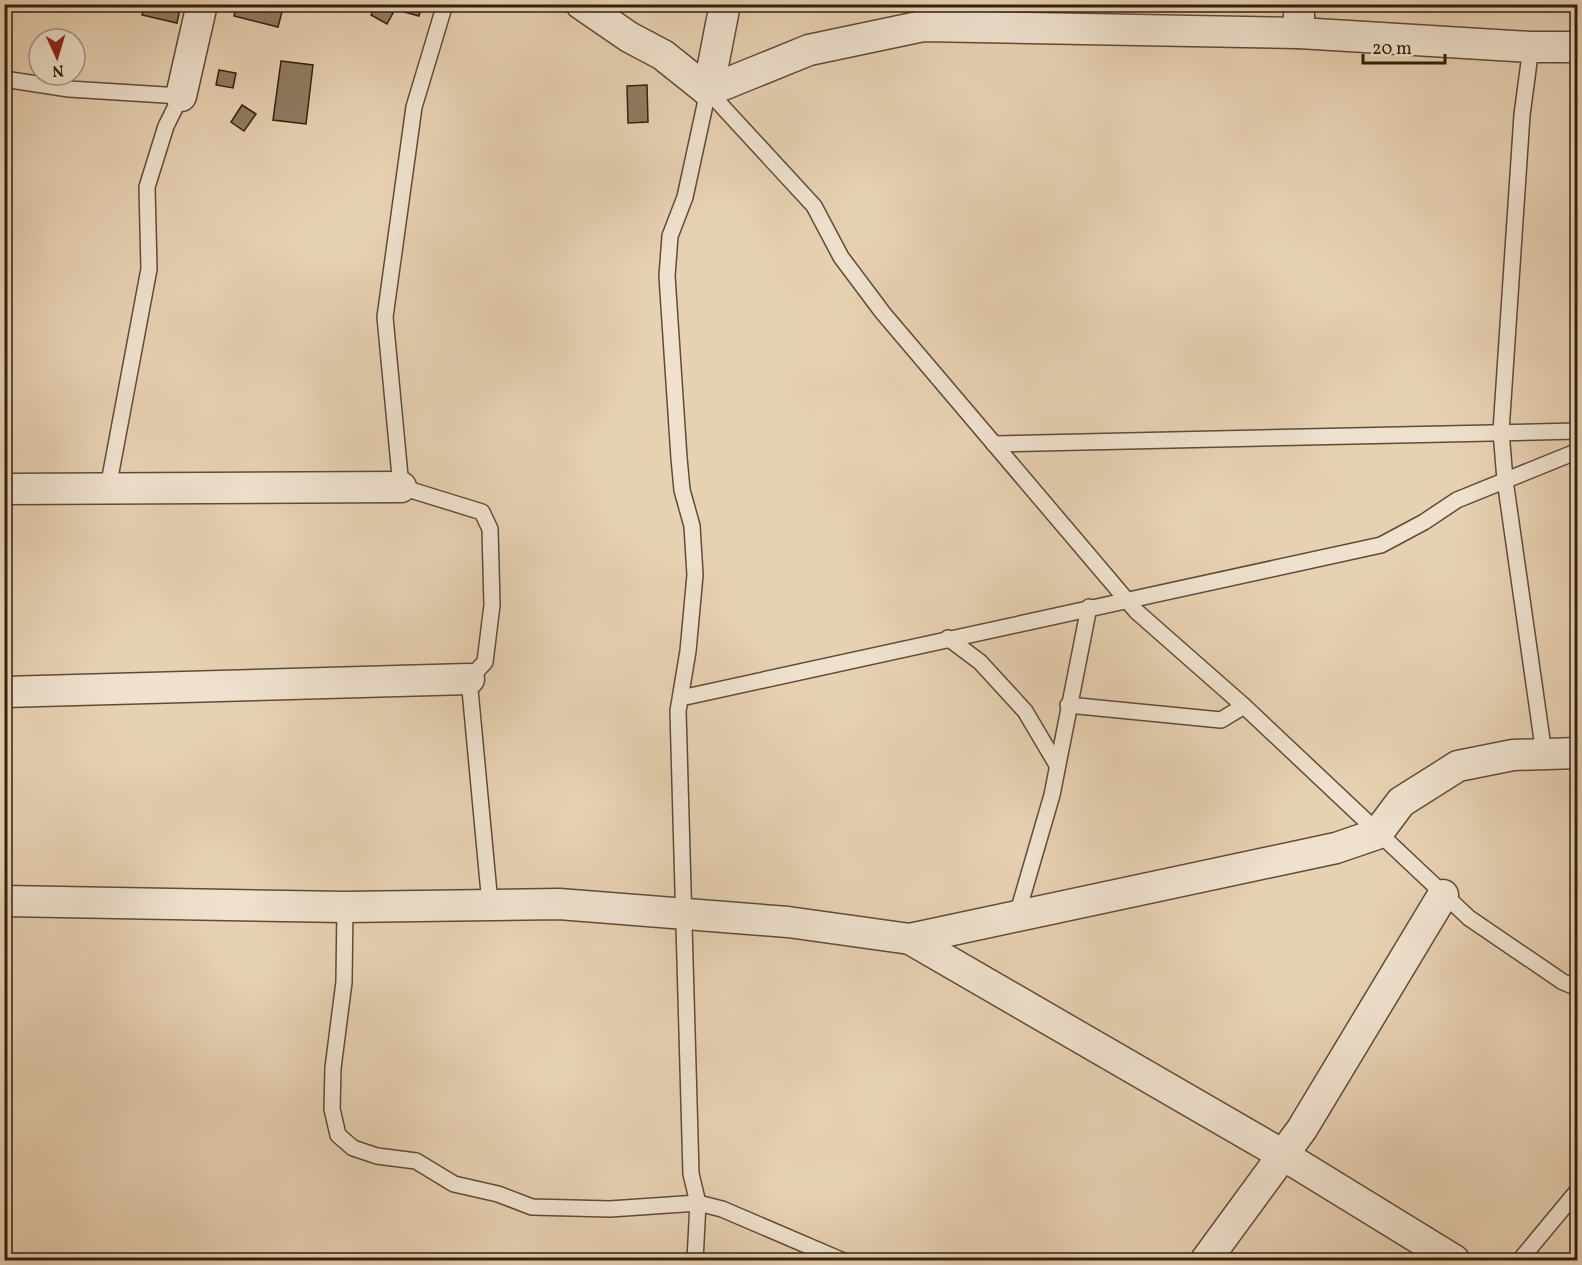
<svg xmlns="http://www.w3.org/2000/svg" width="1582" height="1265" font-family="Vollkorn,serif">
<rect width="100%" height="100%" fill="#e7d1b3"/>
<filter id="stains"><feTurbulence type="fractalNoise" baseFrequency=".00333" numOctaves="4"/><feColorMatrix values="0 0 0 0 .2 0 0 0 0 .09 0 0 0 0 .02 0 0 0 .5 -.17"/></filter>
<radialGradient id="worn" r=".72"><stop offset=".6" stop-color="#630" stop-opacity="0"/><stop offset="1" stop-color="#630" stop-opacity=".3"/></radialGradient>
<g fill="#907c64" stroke="#32200e" stroke-width="1.5">
<path d="M 145,4 L 181,4 L 177,23 L 142,15 Z"/>
<path d="M 237,4 L 284,4 L 278,27 L 234,16 Z"/>
<path d="M 377,4 L 393,13 L 387,24 L 371,15 Z"/>
<path d="M 398,4 L 422,4 L 419,16 L 397,10 Z"/>
<path d="M 281,61 L 313,65 L 306,124 L 273,120 Z"/>
<path d="M 219,70 L 236,73 L 233,88 L 216,85 Z"/>
<path d="M 647,85 L 648,122 L 628,123 L 627,86 Z"/>
<path d="M 242,105 L 256,114 L 244,131 L 231,122 Z"/>
</g>
<g fill="none" stroke-linecap="round" stroke-linejoin="round">
<g stroke="#5f4c37" stroke-width="18">
<g id="service">
<path d="M 445,4 L 414,107 L 385,317 L 401,487 L 482,512 L 490,529 L 492,605 L 485,662 L 469,679 L 490,904"/>
<path d="M 1531,47 L 1522,115 L 1501,431 L 1505,480 L 1544,754"/>
<path d="M 4,79 L 69,89 L 181,96 L 166,126 L 147,187 L 149,269 L 108,488"/>
<path d="M 708,91 L 685,197 L 670,236 L 667,276 L 679,458 L 682,490 L 692,526 L 695,575 L 688,651 L 678,711 L 691,1174 L 698,1203 L 722,1209 L 841,1260"/>
<path d="M 708,91 L 814,206 L 841,257 L 883,313 L 1136,611 L 1244,706 L 1469,918 L 1563,982 L 1578,988"/>
<path d="M 994,444 L 1578,431"/>
<path d="M 948,638 L 980,662 L 1025,711 L 1057,765"/>
<path d="M 681,698 L 1381,545 L 1424,522 L 1457,500 L 1578,451"/>
<path d="M 1068,705 L 1221,720 L 1244,706"/>
<path d="M 345,907 L 344,982 L 333,1068 L 332,1109 L 338,1135 L 353,1148 L 377,1156 L 416,1161 L 454,1184 L 498,1194 L 532,1207 L 610,1209 L 698,1203 L 695,1260"/>
<path d="M 1017,915 L 1052,795 L 1089,607"/>
<path d="M 1520,1260 L 1578,1190"/>
</g>
</g>
<g stroke="#5f4c37" stroke-width="33">
<g id="minor">
<path d="M 581,4 L 629,37 L 663,55 L 708,91"/>
<path d="M 1299,33 L 1299,4"/>
<path d="M 708,91 L 809,50 L 923,26 L 1299,33 L 1531,47 L 1578,47"/>
<path d="M 708,91 L 725,4"/>
<path d="M 181,96 L 202,4"/>
<path d="M 4,489 L 401,487"/>
<path d="M 4,692 L 469,679"/>
<path d="M 4,901 L 345,907 L 559,904 L 788,922 L 910,939 L 1336,848 L 1377,834 L 1401,802 L 1458,766 L 1513,755 L 1578,753"/>
<path d="M 910,939 L 1283,1155 L 1454,1260"/>
<path d="M 1206,1260 L 1302,1129 L 1443,895"/>
</g>
</g>
<use href="#service" stroke="#efe1ce" stroke-width="15"/>
<use href="#minor" stroke="#efe1ce" stroke-width="30"/>
</g>
<rect width="1582" height="1265" fill="none" stroke="#e7d1b3" stroke-width="24"/>
<rect x="6" y="6" width="1570" height="1253" fill="none" stroke="#32200e" stroke-width="3"/>
<rect x="12" y="12" width="1558" height="1241" fill="none" stroke="#32200e" stroke-width="1.5"/>
<g transform="translate(57 57) rotate(176)"><circle r="28" fill="#efe1ce" stroke="#a39481" stroke-width="1.5"/>
<path d="M0-4.5L10 22L0 15L-10 22Z" fill="#8f2418"/>
<text y="-9" font-size="16" font-weight="bold" text-anchor="middle" fill="#32200e">N</text>
</g>
<path d="M1363 54v9h82v-9" fill="none" stroke="#32200e" stroke-width="3"/>
<text x="1372" y="54" font-size="18" fill="#32200e" stroke="#efe1ce" stroke-width="4.5" paint-order="stroke">20 m</text>
<rect width="100%" height="100%" filter="url(#stains)"/>
<rect width="100%" height="100%" fill="url(#worn)"/>
</svg>
